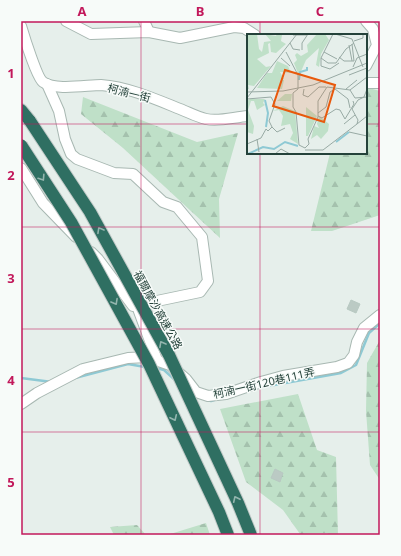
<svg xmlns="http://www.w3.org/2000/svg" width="401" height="556" font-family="'Noto Sans','Noto Sans TC',sans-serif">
<defs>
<pattern id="forest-firs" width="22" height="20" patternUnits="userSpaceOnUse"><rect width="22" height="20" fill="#bfe0c8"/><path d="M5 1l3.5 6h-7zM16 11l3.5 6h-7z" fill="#a4c1ad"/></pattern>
</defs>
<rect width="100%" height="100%" fill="#e6efeb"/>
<g fill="url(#forest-firs)">
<path d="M 369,88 L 380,91 L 380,215 L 332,231 L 311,231 L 330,153 L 366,153 L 366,91 Z"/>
<path d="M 83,97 L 197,142 L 238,133 L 219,199 L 220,238 L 123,148 L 81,114 Z"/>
<path d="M 380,340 L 380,480 L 370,465 L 366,411 L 367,363 Z"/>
<path d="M 298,394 L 317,450 L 336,457 L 338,535 L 330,535 L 327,533 L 300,534 L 283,510 L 246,482 L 220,409 Z"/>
<path d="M 206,523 L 210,535 L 167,535 Z"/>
<path d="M 137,525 L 146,535 L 114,535 L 110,527 Z"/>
</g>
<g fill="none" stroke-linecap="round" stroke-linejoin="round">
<g stroke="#8ec9d4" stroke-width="2.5">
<path d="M 156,368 L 164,370 L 175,380"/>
<path d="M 21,378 L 52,382"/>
<path d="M 75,378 L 128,364 L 145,367"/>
<path d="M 263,387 L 341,373 L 356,365 L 369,333 L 380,323"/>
<path d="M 207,400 L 211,401 L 217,399"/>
</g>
</g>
<g fill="#bbcac4" stroke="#b8c9c2">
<path d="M 351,300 L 360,304 L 356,313 L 347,309 Z"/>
<path d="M 275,469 L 283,473 L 280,482 L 271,478 Z"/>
</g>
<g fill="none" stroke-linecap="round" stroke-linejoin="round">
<g stroke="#a8b8b2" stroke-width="12">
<g id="minor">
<path d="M 66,21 L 91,34 L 149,32 L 180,38 L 234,27 L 244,28 L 255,35"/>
<path d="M 144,21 L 149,32"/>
<path d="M 21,26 C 24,36 37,78 43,82 C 55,91 87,85 101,85 C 128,87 155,99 180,109 C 188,112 197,117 206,119 C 219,122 234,117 248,116"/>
<path d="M 366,66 L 377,45 L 373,29 L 366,21"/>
<path d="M 366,83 L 380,83"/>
<path d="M 47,84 L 59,111 L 65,139 L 71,154 L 77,159 L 114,173 L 133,174 L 163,202 L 177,207 L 202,237 L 208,281 L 200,292 L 133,306 L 98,259 L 91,252"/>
<path d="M 21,168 L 43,203 L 76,237"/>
<path d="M 137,306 L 157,360"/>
<path d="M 21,404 L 37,393 L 83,369 L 128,358 L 147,357 L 170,365 L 186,379 L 196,392 L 208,396 L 226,394 L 261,382 L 283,376 L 337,367 L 348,363 L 354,355 L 357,342 L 364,328 L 380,315"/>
</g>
</g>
<g stroke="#c2cac8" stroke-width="14">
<path id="highway" d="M 21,110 L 30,121"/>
</g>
<use href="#minor" stroke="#fff" stroke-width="10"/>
<use href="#highway" stroke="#2f6f62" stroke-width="12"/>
<g stroke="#c2cac8" stroke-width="14" stroke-linecap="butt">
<g id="highway-bridge">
<path d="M 30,121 L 90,212 L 169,355 L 238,503 L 251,535"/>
<path d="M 21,145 L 71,222 L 149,364 L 219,512 L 228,535"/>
</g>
</g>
<use href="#highway-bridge" stroke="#2f6f62" stroke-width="12"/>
</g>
<defs><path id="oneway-chevron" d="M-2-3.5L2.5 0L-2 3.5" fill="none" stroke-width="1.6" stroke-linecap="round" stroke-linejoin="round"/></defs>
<g stroke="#93b5ae">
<use href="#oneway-chevron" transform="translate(42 178) rotate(57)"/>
<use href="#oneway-chevron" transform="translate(100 230) rotate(-119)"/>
<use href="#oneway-chevron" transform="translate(115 302) rotate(61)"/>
<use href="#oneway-chevron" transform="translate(162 344) rotate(-119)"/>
<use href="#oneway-chevron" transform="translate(174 418) rotate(65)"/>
<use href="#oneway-chevron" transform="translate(236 499) rotate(-115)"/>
</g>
<path fill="none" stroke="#c2185b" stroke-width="1" stroke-opacity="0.55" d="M 141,21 L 141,535M 260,21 L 260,35M 21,124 L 248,124M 366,124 L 380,124M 260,153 L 260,535M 21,227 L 380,227M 21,329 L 380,329M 21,432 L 380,432"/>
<g text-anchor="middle" stroke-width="3" stroke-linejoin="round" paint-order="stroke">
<g font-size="11" fill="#24423a" stroke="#f7fbf9">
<text transform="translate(129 93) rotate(14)" y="4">柯湳一街</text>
<text transform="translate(158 310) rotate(61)" y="4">福爾摩沙高速公路</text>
<text transform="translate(264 383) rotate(-13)" y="4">柯湳一街120巷111弄</text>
</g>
</g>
<g transform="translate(247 34)">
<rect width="120" height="120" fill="#e6efeb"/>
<path d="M 0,0 L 10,0 L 12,15 L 15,18 L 17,8 L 24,7 L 18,0 L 29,2 L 30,0 L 41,0 L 43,1 L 35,1 L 34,7 L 39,10 L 29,19 L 24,18 L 23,9 L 21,10 L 22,19 L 10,25 L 19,33 L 24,32 L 7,52 L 1,51 L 2,55 L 0,55 ZM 70,0 L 78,0 L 82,6 L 74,20 L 72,33 L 69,31 L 72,14 L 59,26 L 52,42 L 47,29 L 50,26 L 48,21 L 50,19 L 54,22 L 61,18 L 60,11 ZM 30,27 L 41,32 L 44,39 L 33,38 L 37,45 L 33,46 L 37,46 L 35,55 L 10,54 L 20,39 L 25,39 ZM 38,60 L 45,60 L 44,67 L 30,67 ZM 3,65 L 18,65 L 16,69 L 18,71 L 10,76 L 7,67 L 4,67 L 1,76 L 7,92 L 6,100 L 0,98 L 0,67 ZM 36,72 L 48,77 L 51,110 L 43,105 L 46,99 L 43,90 L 34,92 L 36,82 L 32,76 L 26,77 ZM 59,73 L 70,82 L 61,102 L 59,102 ZM 72,82 L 82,90 L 81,97 L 74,105 L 70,101 L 64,105 L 67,92 L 72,94 L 70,90 Z" fill="#bfe0c8"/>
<path fill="none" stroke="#8ec9d4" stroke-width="2" d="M 52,46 L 53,38 L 60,36 L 60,33M 18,66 L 21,79 L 19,93M 89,108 L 102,98M 1,120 L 16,113 L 27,115 L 38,108 L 51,112"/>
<path fill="none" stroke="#98aaa4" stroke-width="1" d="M 88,0 L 105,5 L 116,33M 46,1 L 60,1M 107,7 L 116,4 L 116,0M 43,9 L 46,15 L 53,16M 102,11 L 105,27M 55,16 L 55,9 L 61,0M 39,18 L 51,41 L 51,55M 77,18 L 90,25M 92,23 L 97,27 L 107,27 L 105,10M 34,24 L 43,32M 74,24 L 81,29 L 89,29 L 99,15 L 107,9M 74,32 L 74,24 L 86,0M 74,32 L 83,35 L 92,29M 106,33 L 110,24 L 120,20M 102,41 L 120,34M 51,55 L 46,59 L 46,73 L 49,78 L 52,111 L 58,114M 57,55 L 56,61 L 61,63 L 72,53 L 79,53M 99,55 L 110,46M 103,56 L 108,64 L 120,63M 0,58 L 36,57 L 66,51 L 120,29M 0,64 L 50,0M 0,65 L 24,63 L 28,70 L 22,87 L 25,93 L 21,97 L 19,95 L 14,104 L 0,110M 71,79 L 79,73 L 83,58 L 88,55 L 101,65 L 103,74M 71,82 L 75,84 L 89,75 L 93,76 L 98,85 L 107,70 L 106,67M 97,90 L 108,81M 110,90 L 120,82M 25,93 L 30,98 L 38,94M 102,98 L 120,102M 10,105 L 12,118M 58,114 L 62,110 L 61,105 L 71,83 L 71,67 L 80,53 L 103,56 L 120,43M 58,116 L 76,116 L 110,90 L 111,86 L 105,75 L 111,66 L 117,63 L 120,55M 28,120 L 34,115 L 43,120"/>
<path fill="#e8590c" fill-opacity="0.15" stroke="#e8590c" stroke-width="2" d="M 38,36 L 88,51 L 77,88 L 26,72 Z"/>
<rect width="120" height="120" fill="none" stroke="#24423a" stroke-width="2"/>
</g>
<rect width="401" height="556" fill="none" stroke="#f7fbf9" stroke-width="44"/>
<rect x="22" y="22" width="357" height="512" fill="none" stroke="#c2185b" stroke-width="1.5"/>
<g font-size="13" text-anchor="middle" font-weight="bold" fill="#c2185b">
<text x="82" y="16">A</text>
<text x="200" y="16">B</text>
<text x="320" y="16">C</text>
<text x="11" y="78">1</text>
<text x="11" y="180">2</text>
<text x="11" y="283">3</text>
<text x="11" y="385">4</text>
<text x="11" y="487">5</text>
</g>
</svg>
